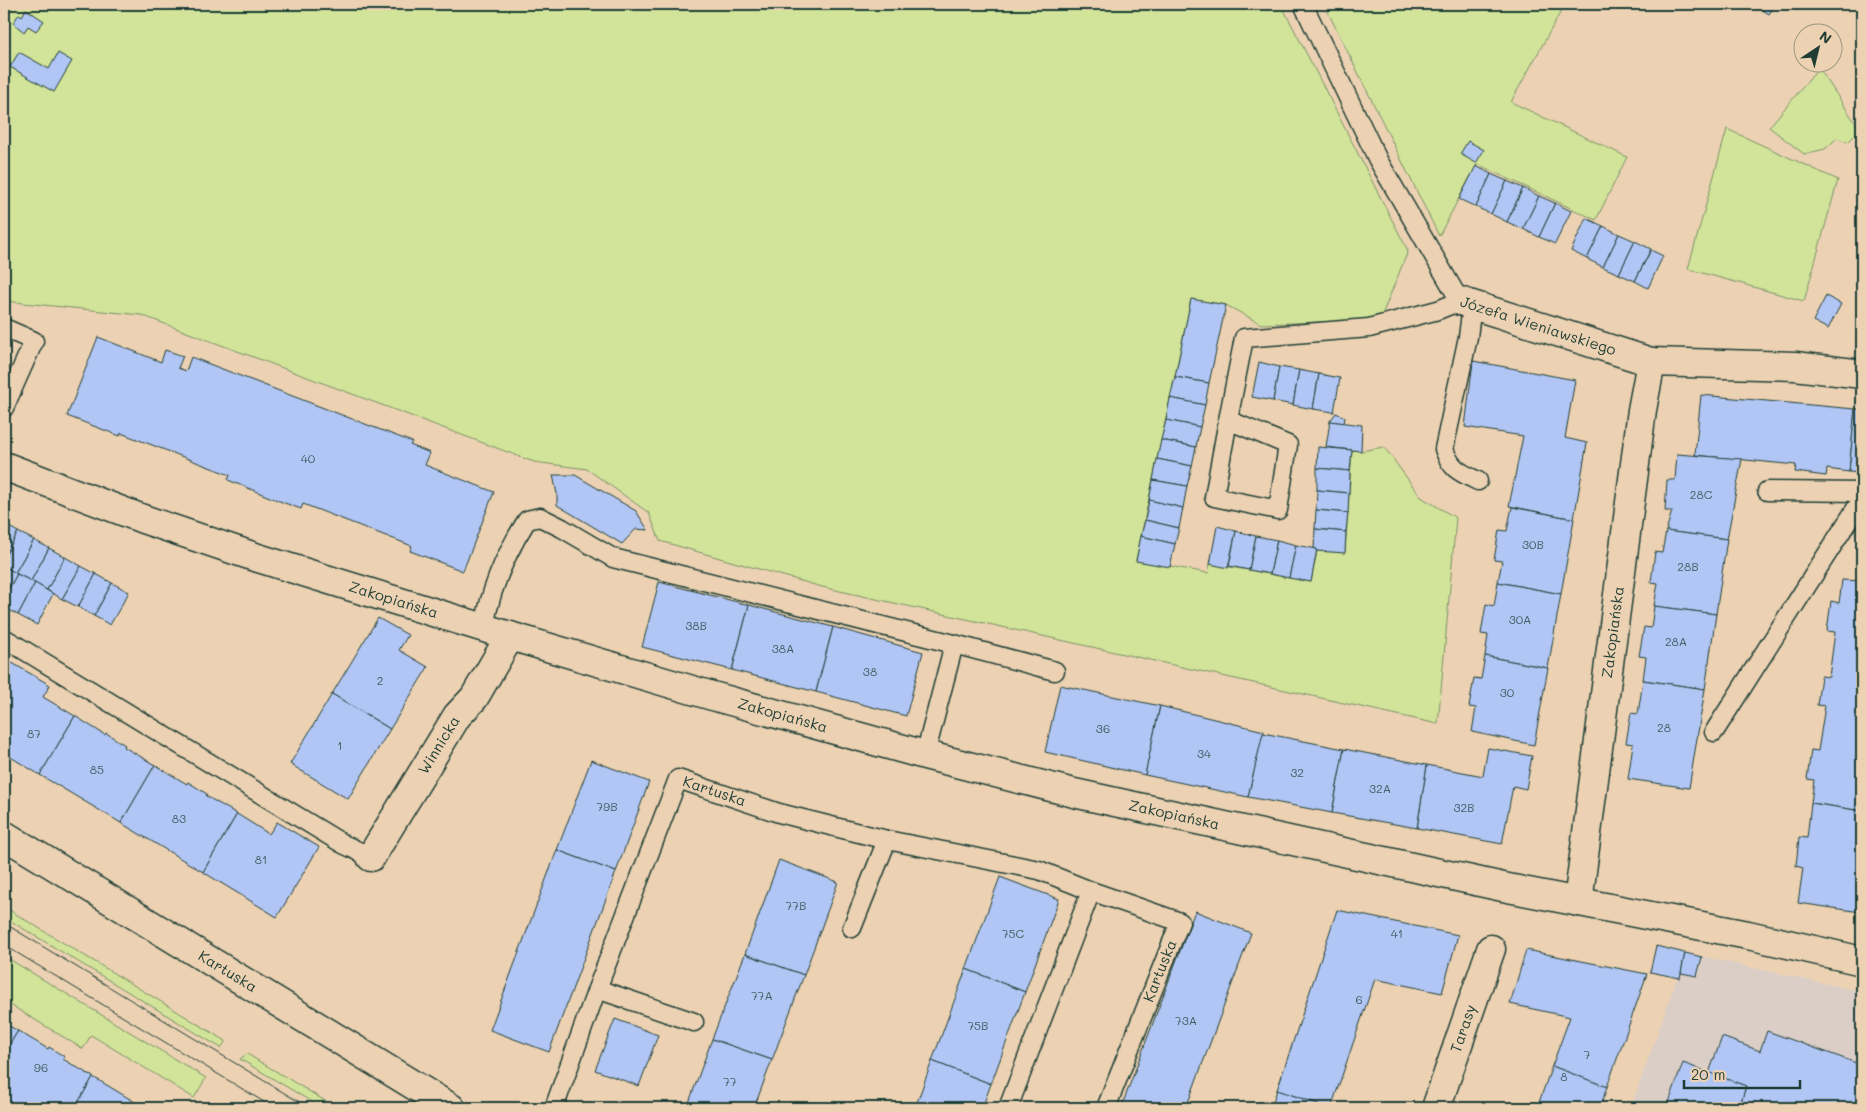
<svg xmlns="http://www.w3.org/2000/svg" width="1866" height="1112" font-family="Mali,sans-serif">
<rect width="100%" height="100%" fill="#ecd2b3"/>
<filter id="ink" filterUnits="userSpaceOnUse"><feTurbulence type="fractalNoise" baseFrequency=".02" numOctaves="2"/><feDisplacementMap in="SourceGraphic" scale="10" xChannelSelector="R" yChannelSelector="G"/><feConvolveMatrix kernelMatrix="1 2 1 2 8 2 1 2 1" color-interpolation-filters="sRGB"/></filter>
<g filter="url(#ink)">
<path fill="#dacec7" d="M 1686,953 L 1862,992 L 1862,1108 L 1631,1108 Z"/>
<g fill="#d2e499" stroke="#789066">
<path d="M 4,4 L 1281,4 L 1408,251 L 1380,320 L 1261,324 L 1226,305 L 1191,300 L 1136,560 L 1208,573 L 1210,564 L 1249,570 L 1311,582 L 1317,551 L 1345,552 L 1352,450 L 1361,451 L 1384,447 L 1421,497 L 1456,518 L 1438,724 L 822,587 L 660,541 L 649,513 L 587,469 L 534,462 L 141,315 L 4,301 Z"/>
<path d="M 1324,4 L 1565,4 L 1511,102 L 1627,157 L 1596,220 L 1477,164 L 1439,236 Z"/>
<path d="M 1819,68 L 1860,130 L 1848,142 L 1837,138 L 1825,149 L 1804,154 L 1769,127 Z"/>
<path d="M 1727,129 L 1838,180 L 1804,301 L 1688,269 Z"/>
<path d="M 4,907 L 226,1041 L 221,1048 L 4,917 Z"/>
<path d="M 4,956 L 206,1078 L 194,1098 L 91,1035 L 83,1049 L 4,1001 Z"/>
<path d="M 247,1054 L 337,1108 L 322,1108 L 240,1059 Z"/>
</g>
<g fill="#b1c6f5" stroke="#1f3d34">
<path d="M 1753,4 L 1776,4 L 1769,14 Z"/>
<path d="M 26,9 L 44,21 L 36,31 L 28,26 L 24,32 L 13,23 L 19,14 L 22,16 Z"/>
<path d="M 19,52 L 49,69 L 58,53 L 72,61 L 54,92 L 10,67 Z"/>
<path d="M 1468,141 L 1484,150 L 1476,163 L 1460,154 Z"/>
<path d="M 1476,166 L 1491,174 L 1476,207 L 1459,199 Z"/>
<path d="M 1491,174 L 1507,181 L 1491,214 L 1476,207 Z"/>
<path d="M 1507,181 L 1523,188 L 1507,222 L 1491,214 Z"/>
<path d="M 1523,188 L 1539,196 L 1523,229 L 1507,222 Z"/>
<path d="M 1539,196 L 1555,203 L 1539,237 L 1523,229 Z"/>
<path d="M 1555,203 L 1571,211 L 1555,244 L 1539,237 Z"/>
<path d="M 1586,218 L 1603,226 L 1587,259 L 1571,251 Z"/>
<path d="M 1603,226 L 1619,234 L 1603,267 L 1587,259 Z"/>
<path d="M 1619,234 L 1635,241 L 1619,274 L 1603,267 Z"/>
<path d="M 1635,241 L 1651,249 L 1635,281 L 1619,274 Z"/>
<path d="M 1651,250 L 1663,256 L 1648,288 L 1635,281 Z"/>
<path d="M 1826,296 L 1841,304 L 1828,329 L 1813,321 Z"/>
<path d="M 1191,299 L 1226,305 L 1209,383 L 1175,377 Z"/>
<path d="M 98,337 L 161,362 L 165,350 L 183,356 L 178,368 L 186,371 L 191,357 L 412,442 L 410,445 L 430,453 L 425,465 L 494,492 L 463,571 L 410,551 L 412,546 L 303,504 L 301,509 L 282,502 L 228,480 L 230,475 L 121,433 L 120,436 L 67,416 Z"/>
<path d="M 1473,361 L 1575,380 L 1565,438 L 1587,443 L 1574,519 L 1509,506 L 1523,436 L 1465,427 Z"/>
<path d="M 1259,362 L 1279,367 L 1273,401 L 1252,397 Z"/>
<path d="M 1279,367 L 1299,370 L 1293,405 L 1273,401 Z"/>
<path d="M 1299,370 L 1319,374 L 1313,409 L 1293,405 Z"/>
<path d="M 1319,374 L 1340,378 L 1334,412 L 1313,409 Z"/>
<path d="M 1175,377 L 1209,383 L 1205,405 L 1170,398 Z"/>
<path d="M 1701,395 L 1855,409 L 1849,472 L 1827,469 L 1826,476 L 1795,472 L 1796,465 L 1695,455 Z"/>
<path d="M 1170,398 L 1205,405 L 1200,427 L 1166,420 Z"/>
<path d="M 1855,409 L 1862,409 L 1862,473 L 1849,472 Z"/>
<path d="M 1336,413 L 1345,417 L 1344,423 L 1330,421 Z"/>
<path d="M 1166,420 L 1200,427 L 1196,447 L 1161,440 Z"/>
<path d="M 1330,421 L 1362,425 L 1361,451 L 1326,447 Z"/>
<path d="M 1161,440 L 1196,447 L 1192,466 L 1157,459 Z"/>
<path d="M 1318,447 L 1352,450 L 1350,471 L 1317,468 Z"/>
<path d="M 1677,454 L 1742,459 L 1727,539 L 1666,531 L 1672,511 L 1665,511 L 1667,480 L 1675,480 Z"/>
<path d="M 1157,459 L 1192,466 L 1187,486 L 1153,480 Z"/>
<path d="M 1317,468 L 1350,471 L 1349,493 L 1317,490 Z"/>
<path d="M 553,475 L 575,475 L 636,511 L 648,530 L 636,529 L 622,544 L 557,505 L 557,494 Z"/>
<path d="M 1153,480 L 1187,486 L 1183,508 L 1149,500 Z"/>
<path d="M 1317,490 L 1349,493 L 1348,513 L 1316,510 Z"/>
<path d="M 1149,500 L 1183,508 L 1179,528 L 1145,520 Z"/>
<path d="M 1512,507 L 1574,519 L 1561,594 L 1498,582 L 1502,561 L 1494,560 L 1499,530 L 1507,531 Z"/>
<path d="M 1316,510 L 1348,513 L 1346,532 L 1315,529 Z"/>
<path d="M 1145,520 L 1179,528 L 1175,544 L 1141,536 Z"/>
<path d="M 4,524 L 18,532 L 4,558 Z"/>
<path d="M 1217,526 L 1236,531 L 1228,568 L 1210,564 Z"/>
<path d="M 1315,529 L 1346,532 L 1345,553 L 1317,551 L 1314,549 Z"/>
<path d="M 1236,531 L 1256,536 L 1249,570 L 1229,566 Z"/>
<path d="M 1666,531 L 1727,539 L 1716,614 L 1654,606 L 1658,583 L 1651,582 L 1655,552 L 1662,553 Z"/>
<path d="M 18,532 L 34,540 L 15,573 L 4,566 L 4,558 Z"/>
<path d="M 1141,536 L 1175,544 L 1170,567 L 1136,561 Z"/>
<path d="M 1256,536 L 1277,540 L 1270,574 L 1249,570 Z"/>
<path d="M 34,540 L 49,548 L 31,581 L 15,573 Z"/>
<path d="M 1277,540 L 1296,545 L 1289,578 L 1270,574 Z"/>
<path d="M 1296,545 L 1317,549 L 1311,582 L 1289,578 Z"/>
<path d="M 49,548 L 65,557 L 47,590 L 31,581 Z"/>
<path d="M 65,557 L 81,566 L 62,599 L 47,590 Z"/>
<path d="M 4,566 L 17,574 L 4,598 Z"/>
<path d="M 81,566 L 96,574 L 78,607 L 62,599 Z"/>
<path d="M 17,574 L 35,583 L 18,615 L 4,607 L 4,598 Z"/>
<path d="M 96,574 L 112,583 L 94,616 L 78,607 Z"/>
<path d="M 1842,580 L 1862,581 L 1862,811 L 1811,803 L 1814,780 L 1807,779 L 1811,750 L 1818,751 L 1825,706 L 1817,705 L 1821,676 L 1829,677 L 1835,632 L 1827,631 L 1831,601 L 1839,603 Z"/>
<path d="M 659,582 L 749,605 L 732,670 L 642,647 Z"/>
<path d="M 1498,582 L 1561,594 L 1548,668 L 1485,656 L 1488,635 L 1481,634 L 1486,604 L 1494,606 Z"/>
<path d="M 35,583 L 53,594 L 37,625 L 18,615 Z"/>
<path d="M 112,583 L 129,592 L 110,625 L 94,616 Z"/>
<path d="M 749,605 L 833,627 L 816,692 L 732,670 Z"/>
<path d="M 1654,606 L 1716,614 L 1705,689 L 1643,680 L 1646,657 L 1639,656 L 1644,627 L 1651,628 Z"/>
<path d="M 378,618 L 408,635 L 399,650 L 428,667 L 390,729 L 332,694 Z"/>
<path d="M 833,627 L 923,652 L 906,716 L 816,692 Z"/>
<path d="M 1485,656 L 1548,668 L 1534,745 L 1472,732 L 1476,708 L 1469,707 L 1474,678 L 1481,679 Z"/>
<path d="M 7,660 L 50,685 L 43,697 L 75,716 L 40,775 L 4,753 L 4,665 Z"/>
<path d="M 1643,680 L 1705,689 L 1689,788 L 1628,779 L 1633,744 L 1626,743 L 1631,713 L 1638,714 Z"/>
<path d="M 1060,685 L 1160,706 L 1145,775 L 1045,752 Z"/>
<path d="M 332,694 L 390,729 L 348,799 L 290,764 Z"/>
<path d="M 1160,706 L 1264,731 L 1248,797 L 1145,775 Z"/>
<path d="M 75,716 L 105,735 L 106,733 L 125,745 L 124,747 L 155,765 L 121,823 L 40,775 Z"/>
<path d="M 1263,733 L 1344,749 L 1332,813 L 1248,797 Z"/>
<path d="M 1488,748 L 1532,756 L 1526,789 L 1513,786 L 1502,844 L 1417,828 L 1427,765 L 1483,776 Z"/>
<path d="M 1344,749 L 1427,765 L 1417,828 L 1332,813 Z"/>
<path d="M 591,760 L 649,782 L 616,872 L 557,850 Z"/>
<path d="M 155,765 L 187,784 L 188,782 L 207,794 L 206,796 L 237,814 L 203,872 L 121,823 Z"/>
<path d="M 1811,803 L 1862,811 L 1861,912 L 1798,903 L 1803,868 L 1796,866 L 1799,837 L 1807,838 Z"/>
<path d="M 237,814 L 269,834 L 277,822 L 319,847 L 277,917 L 203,872 Z"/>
<path d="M 557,850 L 616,872 L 549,1052 L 490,1030 Z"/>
<path d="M 779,860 L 838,882 L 804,975 L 745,954 Z"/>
<path d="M 1000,877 L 1059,899 L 1025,992 L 966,969 Z"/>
<path d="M 1337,910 L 1458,935 L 1442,993 L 1375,979 L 1331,1108 L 1330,1108 L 1277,1090 Z"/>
<path d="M 1195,911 L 1251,933 L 1186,1108 L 1121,1108 Z"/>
<path d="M 1656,946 L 1685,953 L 1680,978 L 1650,972 Z"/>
<path d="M 1526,950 L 1647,974 L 1607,1087 L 1552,1066 L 1570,1017 L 1510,1004 Z"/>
<path d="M 1685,953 L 1702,957 L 1697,976 L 1681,973 Z"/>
<path d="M 745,954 L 804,975 L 772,1060 L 712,1039 Z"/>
<path d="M 966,969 L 1025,992 L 991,1084 L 932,1061 Z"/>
<path d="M 615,1019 L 658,1035 L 639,1086 L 595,1070 Z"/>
<path d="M 4,1023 L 18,1031 L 4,1053 Z"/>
<path d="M 18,1031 L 48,1049 L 49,1047 L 65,1057 L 63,1059 L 93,1077 L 75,1108 L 15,1108 L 4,1101 L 4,1053 Z"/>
<path d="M 1767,1031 L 1862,1065 L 1862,1108 L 1748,1108 L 1740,1105 L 1746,1086 L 1709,1073 L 1722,1037 L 1760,1051 Z"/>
<path d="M 712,1039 L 772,1060 L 754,1108 L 687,1108 Z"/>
<path d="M 932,1061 L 991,1084 L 982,1108 L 915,1108 Z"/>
<path d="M 1683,1063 L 1746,1086 L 1740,1105 L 1748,1108 L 1662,1108 L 1664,1103 L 1668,1105 Z"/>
<path d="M 1552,1066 L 1607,1087 L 1600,1108 L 1537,1108 Z"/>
<path d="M 93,1077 L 110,1087 L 145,1108 L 75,1108 Z"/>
<path d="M 1277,1090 L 1330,1108 L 1271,1108 Z"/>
</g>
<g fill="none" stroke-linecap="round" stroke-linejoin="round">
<g stroke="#1f3d34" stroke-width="21">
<g id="service">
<path d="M 1472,305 L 1468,337 L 1444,449 C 1451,469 1459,472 1478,481"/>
<path d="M 4,328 L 34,341 L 4,408"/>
<path d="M 1228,420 L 1214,497 L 1278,510 L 1288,445 L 1228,420 L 1244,338 L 1369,328 L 1438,310 L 1460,301 L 1378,160 L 1303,4"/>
<path d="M 1767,491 L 1862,492"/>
<path d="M 484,628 C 490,590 506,553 527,520 L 540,517 L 562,528 L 613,558 L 954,644"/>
<path d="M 4,638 L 343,844 L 371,857"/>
<path d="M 1714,732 L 1862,499"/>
<path d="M 925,755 L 954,644 L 1055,671"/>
<path d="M 852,928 L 887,840"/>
<path d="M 597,989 L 694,1022"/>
<path id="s1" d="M 554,1108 L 597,989 L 678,779 L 779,813 L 887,840 L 1039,870 L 1091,891"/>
<path d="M 1008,1108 L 1091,891 L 1180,922 L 1106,1108"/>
</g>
</g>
<g stroke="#1f3d34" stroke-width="31">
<g id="minor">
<path id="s2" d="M 1460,301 L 1651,362 L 1795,366 L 1862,374"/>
<path id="s3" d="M 4,466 L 143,519 L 255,557 L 510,636 L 709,695 L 925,755 L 1074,793 L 1503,887 L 1748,935 L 1862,961"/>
<path id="s4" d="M 371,857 L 457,716 L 474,698 L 510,636"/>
<path id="s5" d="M 1578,902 L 1642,410 L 1651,362"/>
<path id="s6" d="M 1436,1108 L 1491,949"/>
</g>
</g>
<g stroke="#1f3d34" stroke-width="31">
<g id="secondary">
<path id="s7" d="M 4,835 L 451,1108"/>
</g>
</g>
<use href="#service" stroke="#ecd2b3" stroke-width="18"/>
<use href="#minor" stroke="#ecd2b3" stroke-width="28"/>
<use href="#secondary" stroke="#ecd2b3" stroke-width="28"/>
<g stroke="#1f3d34" stroke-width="1">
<path d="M 4,923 L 309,1108"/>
<path d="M 4,945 L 274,1108"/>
</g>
</g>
</g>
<g text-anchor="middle" stroke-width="4.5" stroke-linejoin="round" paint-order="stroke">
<g font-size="12" fill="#445f64">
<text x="308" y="463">40</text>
<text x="1701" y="499">28C</text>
<text x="1533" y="549">30B</text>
<text x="1688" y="571">28B</text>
<text x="1520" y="624">30A</text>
<text x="696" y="630">38B</text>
<text x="1676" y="646">28A</text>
<text x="783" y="653">38A</text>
<text x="870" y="676">38</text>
<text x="380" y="685">2</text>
<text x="1507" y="697">30</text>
<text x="1664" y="732">28</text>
<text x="1103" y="733">36</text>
<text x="34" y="738">87</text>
<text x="340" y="750">1</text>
<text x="1204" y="758">34</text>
<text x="97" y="774">85</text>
<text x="1297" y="777">32</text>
<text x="1380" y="793">32A</text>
<text x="607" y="811">79B</text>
<text x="1464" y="812">32B</text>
<text x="179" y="823">83</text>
<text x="261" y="864">81</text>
<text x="796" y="910">77B</text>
<text x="1013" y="938">75C</text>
<text x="1397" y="938">41</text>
<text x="762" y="1000">77A</text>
<text x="1359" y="1004">6</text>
<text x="1186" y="1025">73A</text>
<text x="978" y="1030">75B</text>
<text x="1587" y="1059">7</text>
<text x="41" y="1072">96</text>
<text x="1564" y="1081">8</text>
<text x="730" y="1086">77</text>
</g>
<g font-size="15" fill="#1f3d34" stroke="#ecd2b3">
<text dy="5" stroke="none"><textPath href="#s2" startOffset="82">Józefa Wieniawskiego</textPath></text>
<text dy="5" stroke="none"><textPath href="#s3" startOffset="412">Zakopiańska</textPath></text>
<text dy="5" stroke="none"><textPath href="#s5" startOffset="272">Zakopiańska</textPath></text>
<text dy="5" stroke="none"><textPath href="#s3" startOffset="818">Zakopiańska</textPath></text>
<text dy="5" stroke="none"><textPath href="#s4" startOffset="131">Winnicka</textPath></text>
<text dy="5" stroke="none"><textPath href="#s1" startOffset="390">Kartuska</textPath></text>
<text dy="5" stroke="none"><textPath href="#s3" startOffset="1222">Zakopiańska</textPath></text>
<text dy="5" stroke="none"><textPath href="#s7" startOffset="262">Kartuska</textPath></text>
<text transform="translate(1160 971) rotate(-68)" y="5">Kartuska</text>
<text dy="5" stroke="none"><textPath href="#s6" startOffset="84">Tarasy</textPath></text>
</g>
</g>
<rect width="1866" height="1112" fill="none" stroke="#ecd2b3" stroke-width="20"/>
<rect x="10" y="10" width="1846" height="1092" fill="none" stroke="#1f3d34" stroke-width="2" filter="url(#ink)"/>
<g transform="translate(1818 48) rotate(35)"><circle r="24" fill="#ecd2b3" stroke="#9a9680"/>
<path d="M0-4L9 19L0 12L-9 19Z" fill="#1f3d34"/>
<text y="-8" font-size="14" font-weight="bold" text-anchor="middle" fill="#1f3d34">N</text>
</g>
<path d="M1684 1080v8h116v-8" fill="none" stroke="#1f3d34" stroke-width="2.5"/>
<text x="1691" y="1080" font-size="15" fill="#1f3d34" stroke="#ecd2b3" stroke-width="4" paint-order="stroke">20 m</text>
</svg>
